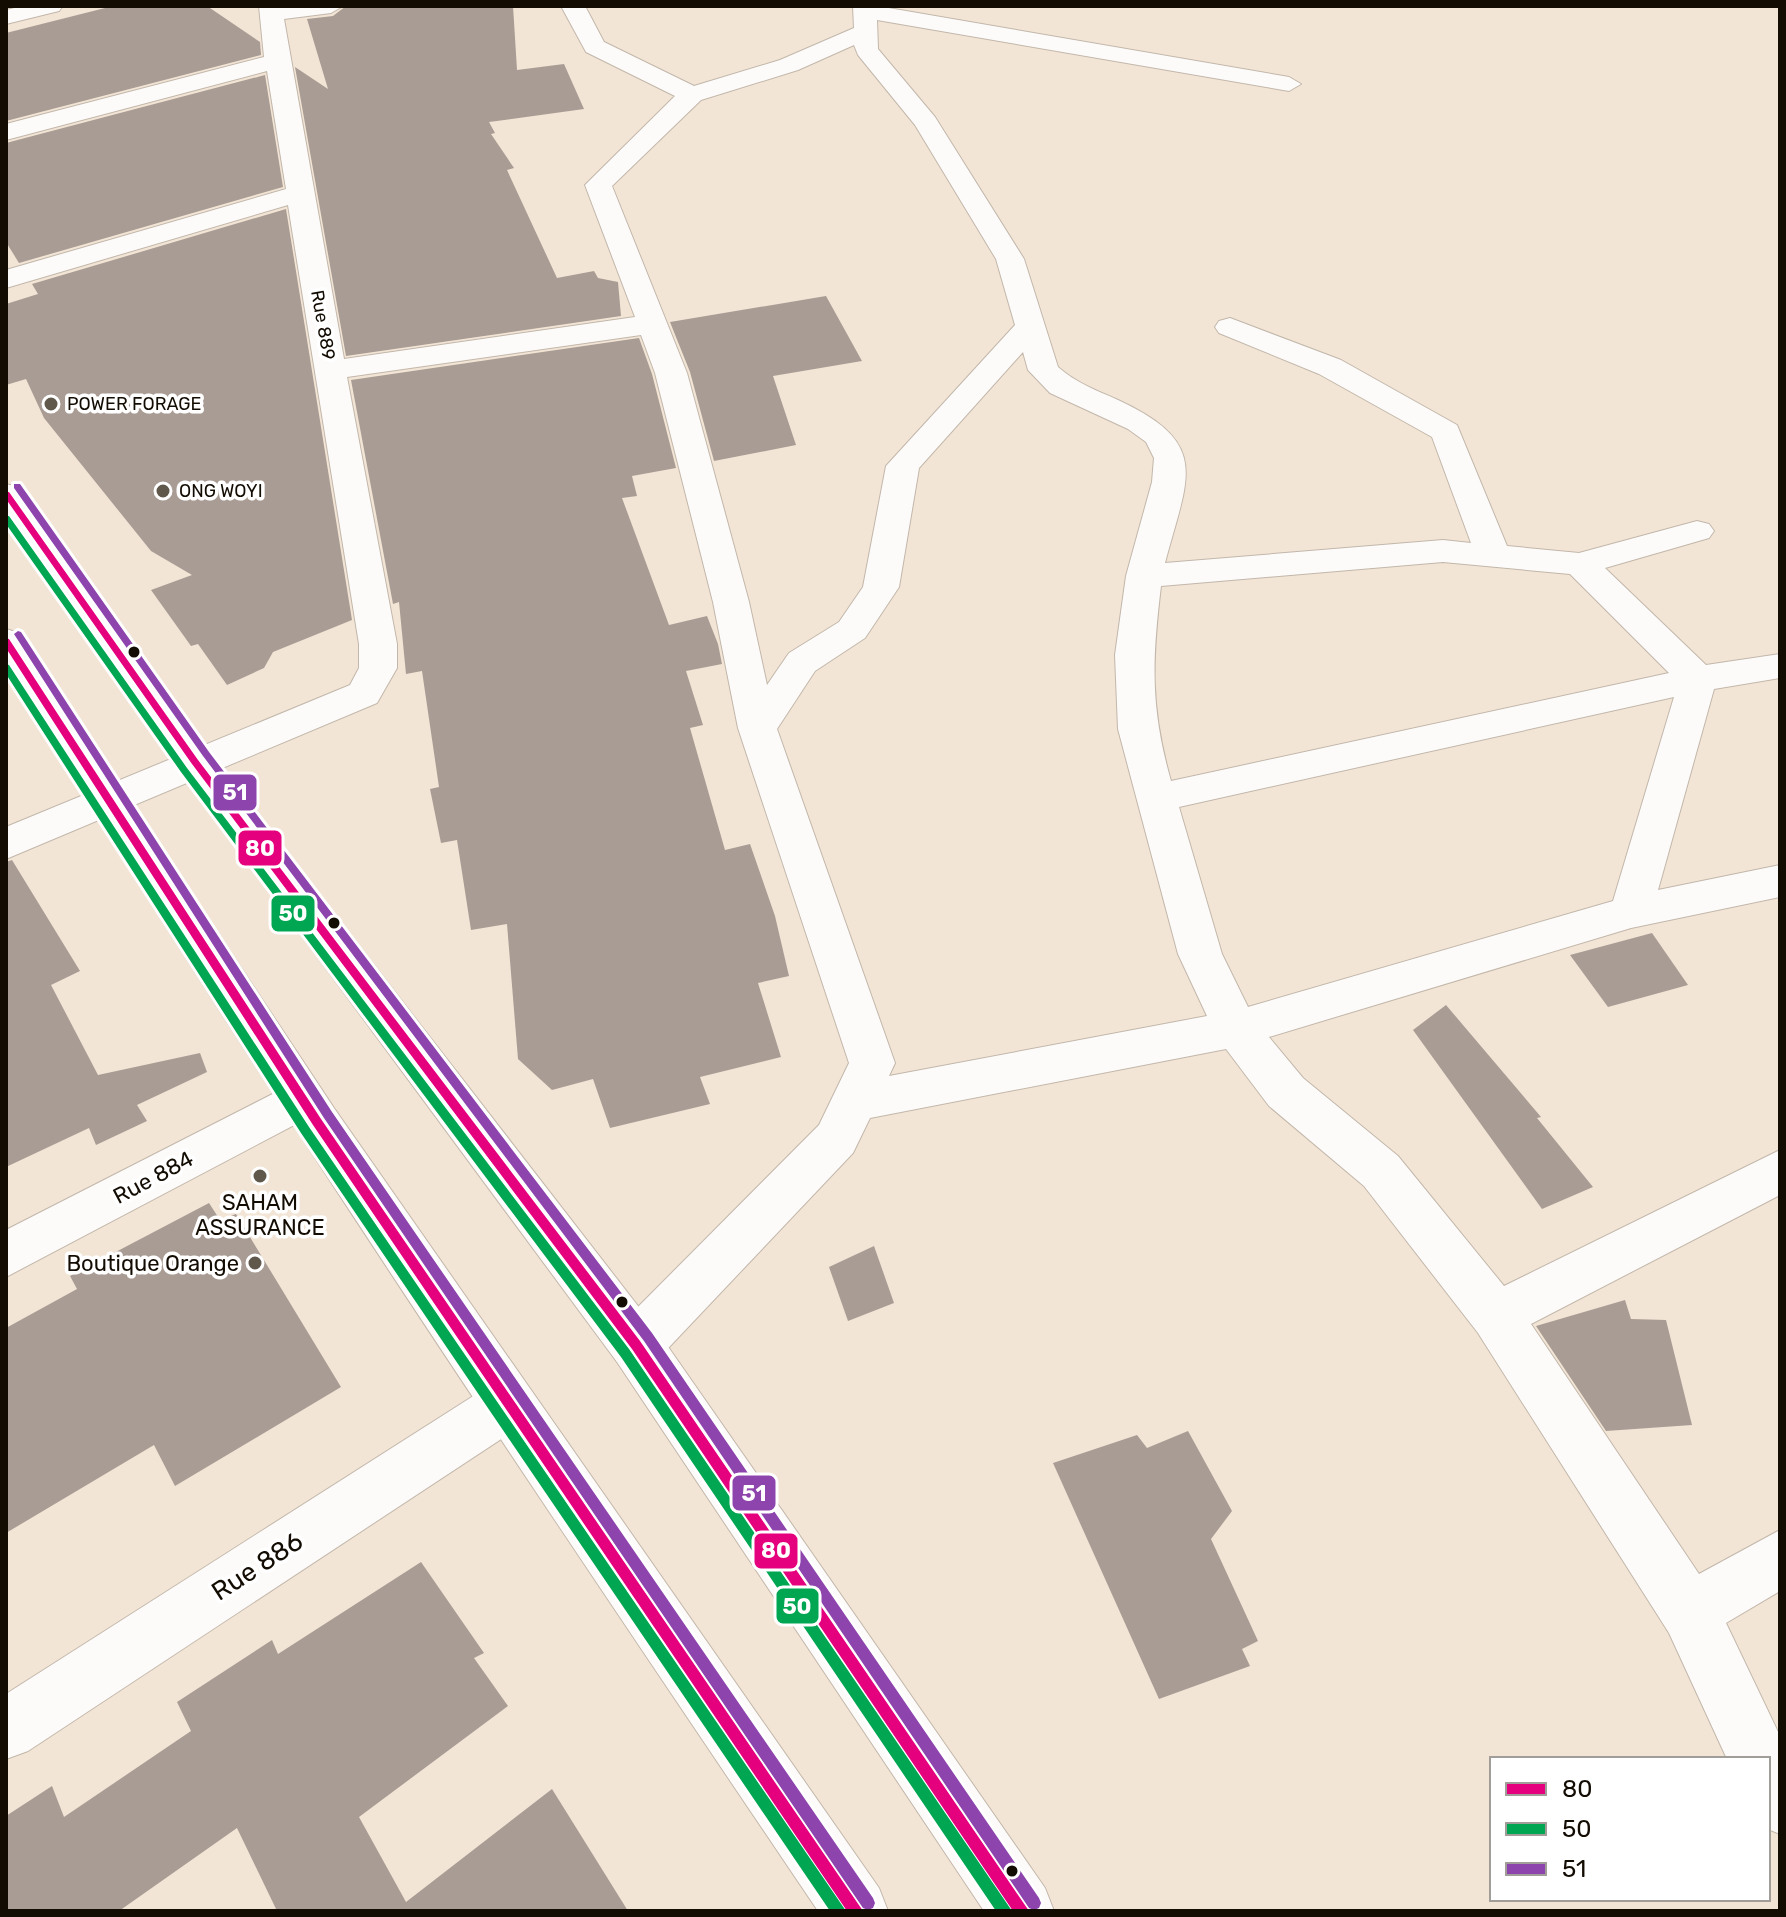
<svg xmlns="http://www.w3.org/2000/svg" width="1786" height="1917" font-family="Rubik,sans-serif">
<rect width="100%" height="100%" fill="#f2e5d5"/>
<g fill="#a99c94">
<path d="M 113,6 L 207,6 L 260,42 L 261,55 L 6,121 L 6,33 Z"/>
<path d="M 346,6 L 513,6 L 517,70 L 564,64 L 584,109 L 489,122 L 495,133 L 491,134 L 514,168 L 507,170 L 557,278 L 594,271 L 598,278 L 618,282 L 621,316 L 346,356 L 295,67 L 328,89 L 307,19 L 333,16 Z"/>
<path d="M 265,75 L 283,187 L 19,263 L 6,242 L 6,143 Z"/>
<path d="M 286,209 L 352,620 L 273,652 L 264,668 L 227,685 L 198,644 L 191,646 L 151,590 L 192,575 L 151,551 L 44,418 L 26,379 L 6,385 L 6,304 L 38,294 L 32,284 Z"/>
<path d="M 826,296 L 862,361 L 773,376 L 796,445 L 714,461 L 690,372 L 670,322 Z"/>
<path d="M 639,338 L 652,374 L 676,468 L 632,476 L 637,496 L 622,498 L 669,625 L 707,616 L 718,644 L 722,664 L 686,671 L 703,725 L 690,728 L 725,850 L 750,844 L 775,916 L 789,976 L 758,983 L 781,1057 L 700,1077 L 710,1104 L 610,1128 L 593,1079 L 552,1090 L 518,1059 L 507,924 L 471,930 L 457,840 L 441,843 L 430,789 L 439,787 L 422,671 L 406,674 L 399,602 L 393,604 L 351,380 Z"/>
<path d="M 12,860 L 80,971 L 51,985 L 98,1075 L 200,1053 L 207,1072 L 137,1105 L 147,1121 L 96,1145 L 89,1128 L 6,1167 L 6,862 Z"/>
<path d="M 1652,933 L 1688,985 L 1608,1007 L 1570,955 Z"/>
<path d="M 1446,1005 L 1541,1117 L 1537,1118 L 1593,1187 L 1542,1209 L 1413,1030 Z"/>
<path d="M 209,1203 L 220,1220 L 236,1214 L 341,1387 L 175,1486 L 154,1445 L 6,1533 L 6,1328 L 77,1289 L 70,1276 Z"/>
<path d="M 874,1246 L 894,1303 L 848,1321 L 829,1267 Z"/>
<path d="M 1625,1300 L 1631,1319 L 1666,1320 L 1692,1425 L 1606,1431 L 1536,1326 Z"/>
<path d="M 1188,1431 L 1232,1511 L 1211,1539 L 1258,1641 L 1242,1649 L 1250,1666 L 1159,1699 L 1053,1463 L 1137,1435 L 1147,1448 Z"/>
<path d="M 421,1562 L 484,1653 L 474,1658 L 508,1706 L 359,1817 L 406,1902 L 552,1789 L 628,1911 L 277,1911 L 237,1828 L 119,1911 L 6,1911 L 6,1816 L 52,1786 L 64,1817 L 191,1731 L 177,1702 L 272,1640 L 278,1654 Z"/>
</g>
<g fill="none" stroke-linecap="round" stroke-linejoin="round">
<g stroke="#c2b7ab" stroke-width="2">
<g id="street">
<path d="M 23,6 L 63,6 L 59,11 L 6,24 L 6,10 Z"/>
<path d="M 259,6 L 343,6 L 331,13 L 284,19 L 344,359 L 635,317 L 585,185 L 675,96 L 586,52 L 561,6 L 585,6 L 604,42 L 694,86 L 780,60 L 854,28 L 853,6 L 877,6 L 1289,77 L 1301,84 L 1289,91 L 877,20 L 878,49 L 935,117 L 1024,259 L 1058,367 C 1076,383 1096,390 1118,400 C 1213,444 1187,478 1165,563 L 1443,540 L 1471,543 L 1432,437 L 1319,374 L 1219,333 L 1215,327 L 1219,321 L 1230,318 L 1341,360 L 1457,425 L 1507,546 L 1579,553 L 1697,521 L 1709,524 L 1714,531 L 1709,538 L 1605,568 L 1706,665 L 1780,654 L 1780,678 L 1714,689 L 1658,890 L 1780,865 L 1780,897 L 1631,928 L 1269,1037 L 1303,1078 L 1398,1156 L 1504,1286 L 1780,1150 L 1780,1195 L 1531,1324 L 1699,1574 L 1780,1530 L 1780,1591 L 1726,1623 L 1780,1736 L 1780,1834 L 1768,1829 L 1768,1759 L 1727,1759 L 1669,1633 L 1478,1333 L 1364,1186 L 1269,1106 L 1226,1049 L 870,1118 L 853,1153 L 655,1362 L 636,1369 L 617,1362 L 610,1345 L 617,1328 L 819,1125 L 849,1063 L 738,728 L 713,602 L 655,373 L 641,335 L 347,377 L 397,644 L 397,668 L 377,703 L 6,859 L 6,827 L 350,685 L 359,668 L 359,644 L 288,205 L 6,288 L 6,270 L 286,189 L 267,71 L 6,140 L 6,124 L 264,57 ZM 854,45 L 858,55 L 915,125 L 996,259 L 1015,325 L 886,466 L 863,587 L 839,622 L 789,653 L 767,685 L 749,602 L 687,373 L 612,186 L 701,100 L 798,70 ZM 1023,352 L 1028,370 L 1050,393 L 1128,429 L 1146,442 L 1154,458 L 1152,482 L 1126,576 L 1115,655 L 1118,729 L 1178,954 L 1207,1016 L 889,1076 L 895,1063 L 777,729 L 815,671 L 865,638 L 899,587 L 919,468 ZM 1443,562 L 1570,574 L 1669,673 L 1171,781 C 1150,707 1152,661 1161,586 ZM 1674,697 L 1613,901 L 1248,1007 L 1222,954 L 1179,807 Z"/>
<path d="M 300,1080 L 317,1085 L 324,1099 L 317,1113 L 6,1277 L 6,1230 Z"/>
<path d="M 508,1379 L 527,1386 L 535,1404 L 527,1422 L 28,1751 L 6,1759 L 6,1694 L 489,1386 Z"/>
</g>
</g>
<g stroke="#c2b7ab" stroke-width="2">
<g id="primary">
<path d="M 6,484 L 18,487 L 209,752 L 655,1328 L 1045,1888 L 1054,1911 L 984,1911 L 617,1362 L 181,772 L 6,518 Z"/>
<path d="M 6,629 L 19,633 L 334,1108 L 879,1888 L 888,1911 L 818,1911 C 541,1501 265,1092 6,671 Z"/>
</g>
</g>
<use href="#street" fill="#fdfbf9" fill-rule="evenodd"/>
<use href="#primary" fill="#fdfbf9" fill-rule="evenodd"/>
<g stroke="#fff" stroke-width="6">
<g id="bus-1">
<path d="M 6,492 L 9,492 L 198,760 L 640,1341 L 1029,1911 L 1013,1911 L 632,1349 L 192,764 L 6,499 Z"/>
<path d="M 6,638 L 9,639 L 321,1119 L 863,1911 L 847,1911 L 313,1125 L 6,648 Z"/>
</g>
</g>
<g stroke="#fff" stroke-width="6">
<g id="bus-2">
<path d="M 6,516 L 9,516 L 187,768 L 629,1349 L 1012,1911 L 996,1911 L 621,1357 L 181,772 L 6,524 Z"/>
<path d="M 6,664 L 9,665 L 309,1127 L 846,1911 L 830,1911 L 301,1133 L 6,674 Z"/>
</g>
</g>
<g stroke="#fff" stroke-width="6">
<g id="bus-3">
<path d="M 14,484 L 20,484 L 209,752 L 652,1333 L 1039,1898 L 1041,1903 L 1039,1908 L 1034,1910 L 1029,1908 L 644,1341 L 203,756 L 14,488 Z"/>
<path d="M 18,631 L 21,632 L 332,1112 L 873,1898 L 875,1903 L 873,1908 L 868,1910 L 863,1908 L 324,1118 L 14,634 Z"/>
</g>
</g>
<use href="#bus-1" fill="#e5007d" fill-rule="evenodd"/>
<use href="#bus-2" fill="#00a651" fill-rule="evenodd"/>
<use href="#bus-3" fill="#8e44ad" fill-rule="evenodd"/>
</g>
<g fill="#61584c" stroke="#fff" stroke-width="3">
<circle cx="51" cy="404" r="8"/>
<circle cx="163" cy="491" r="8"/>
<circle cx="260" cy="1176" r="8"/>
<circle cx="255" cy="1263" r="8"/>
</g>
<g fill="#130c03" stroke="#fff" stroke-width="3">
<circle cx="134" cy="652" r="7"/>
<circle cx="334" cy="923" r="7"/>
<circle cx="622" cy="1302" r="7"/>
<circle cx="1012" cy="1871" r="7"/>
</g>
<g text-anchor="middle" stroke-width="7" stroke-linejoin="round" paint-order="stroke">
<g font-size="18" fill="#130c03" stroke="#fff">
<text transform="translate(323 325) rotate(80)" y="6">Rue 889</text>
</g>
<g font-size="18" fill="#130c03" stroke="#fff" text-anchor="start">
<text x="67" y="410">POWER FORAGE</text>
<text x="179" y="497">ONG WOYI</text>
</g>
<g font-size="22" fill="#130c03" stroke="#fff">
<text transform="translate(153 1177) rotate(-28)" y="8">Rue 884</text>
</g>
<g font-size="22" fill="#130c03" stroke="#fff">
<text x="260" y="1210">SAHAM<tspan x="260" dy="25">ASSURANCE</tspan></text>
<text x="239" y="1271" text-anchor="end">Boutique Orange</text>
</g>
<g font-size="26" fill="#130c03" stroke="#fff">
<text transform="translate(257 1566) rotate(-33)" y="9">Rue 886</text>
</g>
</g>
<g stroke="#fff" stroke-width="3">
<rect x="212" y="773" width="46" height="39" rx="8" fill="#8e44ad"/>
<rect x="237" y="829" width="46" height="38" rx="8" fill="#e5007d"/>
<rect x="270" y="894" width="46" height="39" rx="8" fill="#00a651"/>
<rect x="731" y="1474" width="46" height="38" rx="8" fill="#8e44ad"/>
<rect x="753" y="1532" width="46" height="38" rx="8" fill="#e5007d"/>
<rect x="775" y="1587" width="45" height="38" rx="8" fill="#00a651"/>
</g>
<g font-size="22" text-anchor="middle" font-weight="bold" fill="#fff">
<text x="235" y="800">51</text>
<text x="260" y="856">80</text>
<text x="293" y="921">50</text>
<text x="754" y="1501">51</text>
<text x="776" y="1558">80</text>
<text x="797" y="1614">50</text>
</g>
<rect width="1786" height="1917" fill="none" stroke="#130c03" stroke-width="16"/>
<rect x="1490" y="1757" width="280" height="144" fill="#ffffff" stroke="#a19e9a" stroke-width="2"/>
<rect x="1506" y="1783" width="40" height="12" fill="#e5007d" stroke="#a19e9a" stroke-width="2"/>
<text x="1562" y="1797" font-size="24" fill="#130c03">80</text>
<rect x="1506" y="1823" width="40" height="12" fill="#00a651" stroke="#a19e9a" stroke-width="2"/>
<text x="1562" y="1837" font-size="24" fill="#130c03">50</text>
<rect x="1506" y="1863" width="40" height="12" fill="#8e44ad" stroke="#a19e9a" stroke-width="2"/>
<text x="1562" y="1877" font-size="24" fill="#130c03">51</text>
</svg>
